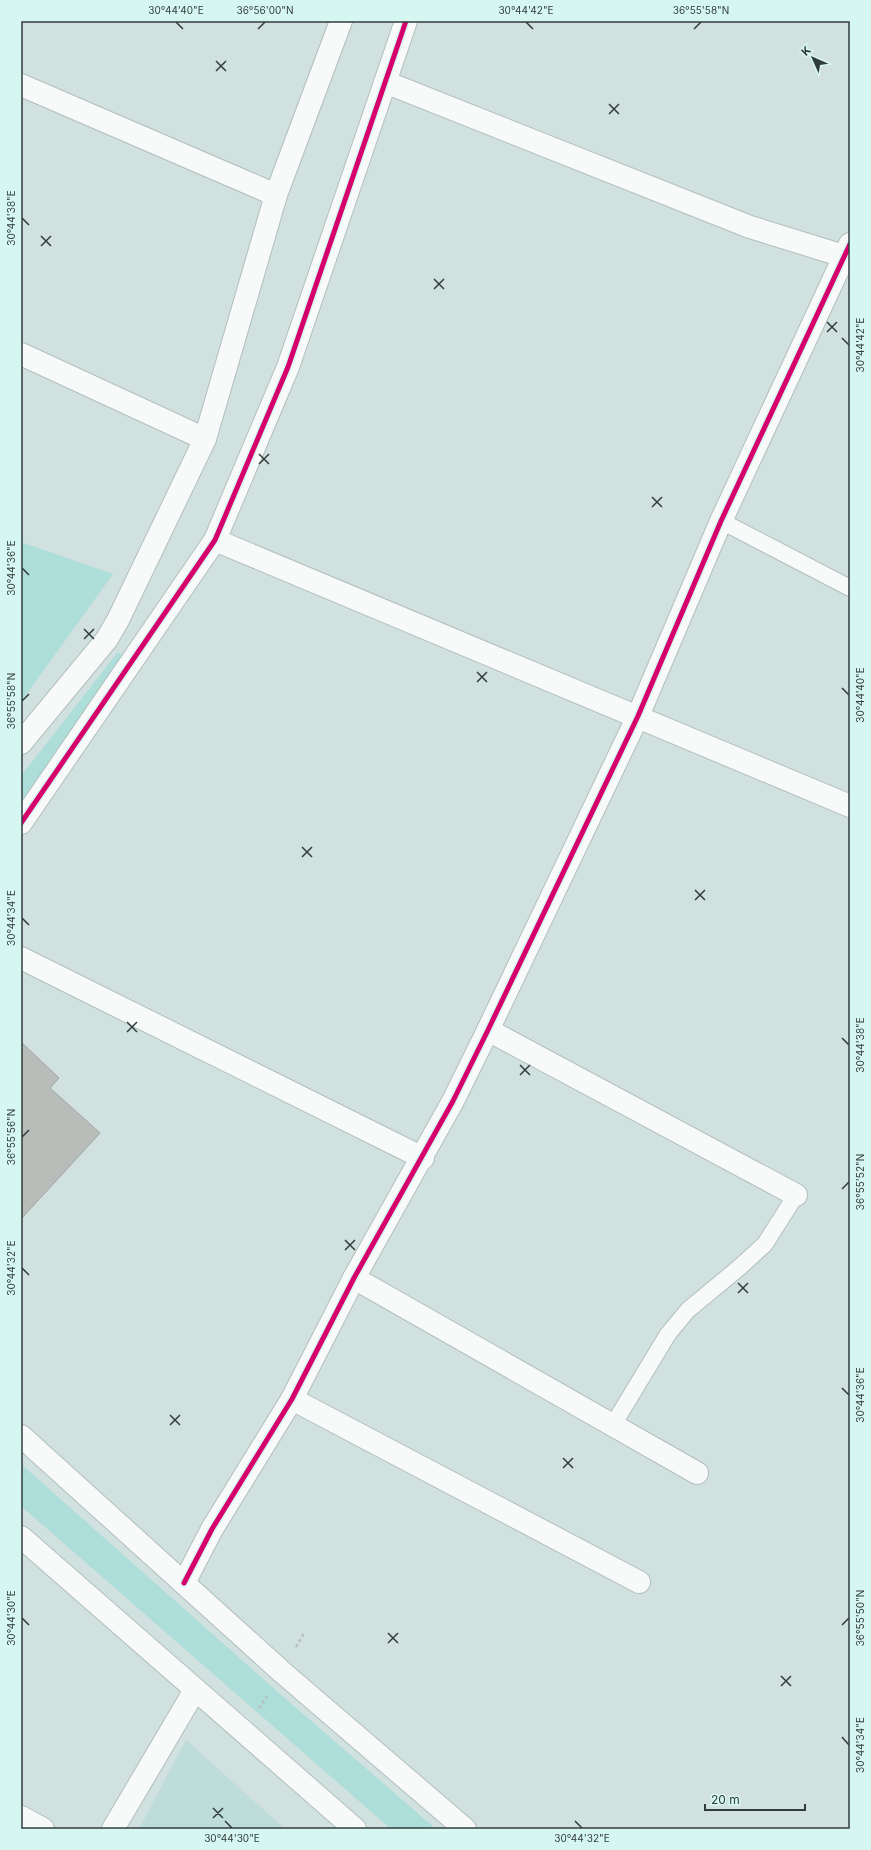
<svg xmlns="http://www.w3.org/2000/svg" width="871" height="1850" font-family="Inter,sans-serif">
<rect width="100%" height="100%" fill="#d0e1df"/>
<path fill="#bedcd9" d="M 186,1740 L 285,1829 L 139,1829 Z"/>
<g fill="#added9">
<path d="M 21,542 L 113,574 L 23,699 L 21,699 Z"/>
<path d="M 118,652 L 129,661 L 21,806 L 21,776 Z"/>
<path d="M 21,1464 L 272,1687 L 436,1829 L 391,1829 L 21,1506 Z"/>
</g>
<path fill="#b9bdba" stroke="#a1a4a1" d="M 21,1042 L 59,1078 L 50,1088 L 100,1133 L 21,1219 Z"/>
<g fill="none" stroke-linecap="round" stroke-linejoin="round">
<g stroke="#b2bfbd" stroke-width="18">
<g id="lane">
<path d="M 721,521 L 850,588"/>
<path d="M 613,1425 L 668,1334 L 688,1310 L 741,1266 L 765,1244 L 796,1195"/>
</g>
</g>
<g stroke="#b2bfbd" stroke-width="24">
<g id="street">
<path d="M 385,82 L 750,227 L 850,258"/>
<path d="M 21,85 L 276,195"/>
<path d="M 21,354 L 205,439"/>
<path d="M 215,540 L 850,806"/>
<path d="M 21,958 L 423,1158"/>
<path d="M 488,1030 L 796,1195"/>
<path d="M 354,1278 L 697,1473"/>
<path d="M 292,1399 L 639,1582"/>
<path d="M 184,1583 L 212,1529 L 292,1399 L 354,1278 L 453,1101 L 488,1030 L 638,716 L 721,521 L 850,244"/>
<path d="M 21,1817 L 43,1829"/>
<path d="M 113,1829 L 195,1690"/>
</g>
</g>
<g stroke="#b2bfbd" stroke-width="24">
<g id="secondary">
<path d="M 21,743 L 107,639 L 118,620 L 205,439 L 276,195 L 341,21"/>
<path d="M 21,823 L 215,540 L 288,367 L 406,21"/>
</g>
</g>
<g stroke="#b2bfbd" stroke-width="24">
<g id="primary">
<path d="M 21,1436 L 282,1672 L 465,1829"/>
<path d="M 21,1537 L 355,1829"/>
</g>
</g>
<g stroke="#b9c0be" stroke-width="2.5" stroke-dasharray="3 3" stroke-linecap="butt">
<path d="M 296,1647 L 304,1633"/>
<path d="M 259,1708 L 267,1696"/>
</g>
<use href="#lane" stroke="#f8fafa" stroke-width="16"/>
<use href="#street" stroke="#f8fafa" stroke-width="22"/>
<use href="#secondary" stroke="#f8fafa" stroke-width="22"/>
<use href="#primary" stroke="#f8fafa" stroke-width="22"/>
<g stroke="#d6f6f1" stroke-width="8">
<g id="cycleway">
<path d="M 21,823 L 215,540 L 288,367 L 406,21"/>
<path d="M 184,1583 L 212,1529 L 292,1399 L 354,1278 L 453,1101 L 488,1030 L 638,716 L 721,521 L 850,244"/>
</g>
</g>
<use href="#cycleway" stroke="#d6006c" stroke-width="5"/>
</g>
<path fill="none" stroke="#313d3c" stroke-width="1.5" d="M 176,22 L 183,29M 526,22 L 533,29M 258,29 L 265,22M 694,29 L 701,22M 216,61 L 226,71M 216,71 L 226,61M 609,104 L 619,114M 609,114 L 619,104M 22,218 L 29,225M 41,236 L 51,246M 41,246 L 51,236M 434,279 L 444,289M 434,289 L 444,279M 827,322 L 837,332M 827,332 L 837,322M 842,338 L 849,345M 259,454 L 269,464M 259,464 L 269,454M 652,497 L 662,507M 652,507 L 662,497M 22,568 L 29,575M 84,629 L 94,639M 84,639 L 94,629M 477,672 L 487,682M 477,682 L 487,672M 842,688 L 849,695M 22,701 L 29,694M 302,847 L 312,857M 302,857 L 312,847M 695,890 L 705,900M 695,900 L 705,890M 22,918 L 29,925M 127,1022 L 137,1032M 127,1032 L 137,1022M 842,1038 L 849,1045M 520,1065 L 530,1075M 520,1075 L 530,1065M 22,1137 L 29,1130M 842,1189 L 849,1182M 345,1240 L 355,1250M 345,1250 L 355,1240M 22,1268 L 29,1275M 738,1283 L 748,1293M 738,1293 L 748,1283M 842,1388 L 849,1395M 170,1415 L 180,1425M 170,1425 L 180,1415M 563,1458 L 573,1468M 563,1468 L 573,1458M 22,1618 L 29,1625M 842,1625 L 849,1618M 388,1633 L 398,1643M 388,1643 L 398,1633M 781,1676 L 791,1686M 781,1686 L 791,1676M 842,1737 L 849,1745M 213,1808 L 223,1818M 213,1818 L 223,1808M 225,1821 L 232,1828M 575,1821 L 582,1828"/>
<rect width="871" height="1850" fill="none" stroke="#d6f6f1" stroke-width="44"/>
<g transform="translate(813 58) rotate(315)" stroke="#d6f6f1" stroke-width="3" paint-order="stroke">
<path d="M0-3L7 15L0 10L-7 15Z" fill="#313d3c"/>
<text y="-6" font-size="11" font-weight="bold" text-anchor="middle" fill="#313d3c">K</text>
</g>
<path d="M705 1804v6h100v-6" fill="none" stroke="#313d3c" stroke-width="2"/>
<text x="711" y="1804" font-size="12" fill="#313d3c" stroke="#d6f6f1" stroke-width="3" paint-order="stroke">20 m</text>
<rect x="22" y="22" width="827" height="1806" fill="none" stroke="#313d3c" stroke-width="1.5"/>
<g font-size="10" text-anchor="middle" fill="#313d3c">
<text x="176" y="14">30°44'40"E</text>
<text x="265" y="14">36°56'00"N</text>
<text x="526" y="14">30°44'42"E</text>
<text x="701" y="14">36°55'58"N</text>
<text transform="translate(11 218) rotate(-90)" y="4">30°44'38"E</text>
<text transform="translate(860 345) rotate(-90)" y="4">30°44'42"E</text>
<text transform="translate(11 568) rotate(-90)" y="4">30°44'36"E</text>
<text transform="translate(860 695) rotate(-90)" y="4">30°44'40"E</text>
<text transform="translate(11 701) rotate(-90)" y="4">36°55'58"N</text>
<text transform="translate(11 918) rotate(-90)" y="4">30°44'34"E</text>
<text transform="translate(860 1045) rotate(-90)" y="4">30°44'38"E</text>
<text transform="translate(11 1137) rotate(-90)" y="4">36°55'56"N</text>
<text transform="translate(860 1182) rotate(-90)" y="4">36°55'52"N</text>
<text transform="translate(11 1268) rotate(-90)" y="4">30°44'32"E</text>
<text transform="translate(860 1395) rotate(-90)" y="4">30°44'36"E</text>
<text transform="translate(11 1618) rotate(-90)" y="4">30°44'30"E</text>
<text transform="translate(860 1618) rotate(-90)" y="4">36°55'50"N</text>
<text transform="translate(860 1745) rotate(-90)" y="4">30°44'34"E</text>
<text x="232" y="1842">30°44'30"E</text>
<text x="582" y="1842">30°44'32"E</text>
</g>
</svg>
